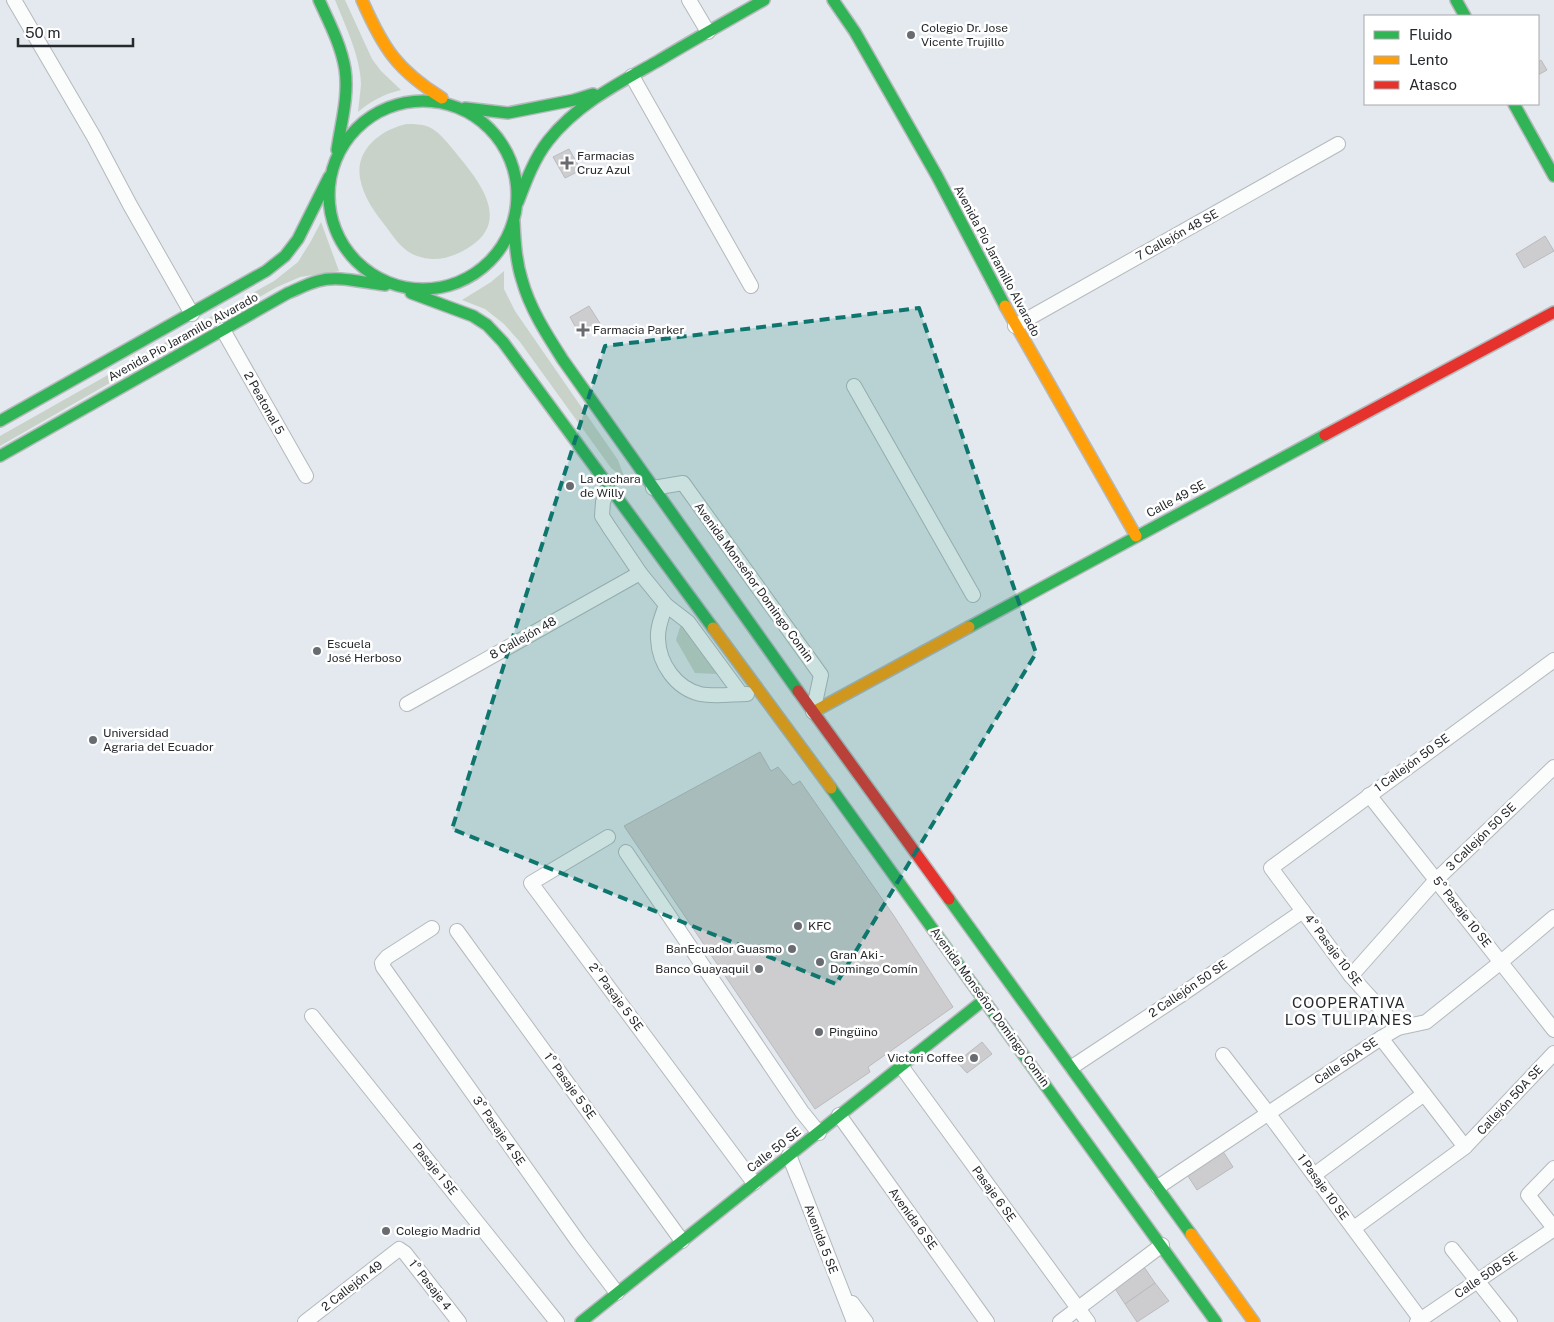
<svg xmlns="http://www.w3.org/2000/svg" width="1554" height="1322" font-family="'Public Sans',sans-serif">
<rect width="100%" height="100%" fill="#e3e9ee"/>
<g fill="#c9d2c8">
<path d="M 335,0 L 345,0 L 372,59 L 381,71 L 401,90 C 384,94 371,101 358,112 C 359,103 360,94 361,85 C 361,58 345,25 335,0 Z"/>
<path d="M 407,124 C 415,124 422,124 429,127 C 440,132 449,145 456,153 C 478,180 511,219 471,246 C 455,257 436,263 417,256 C 404,252 395,239 387,228 C 376,214 363,197 360,178 C 355,149 382,129 407,124 Z"/>
<path d="M 321,222 L 339,271 L 300,277 L 277,287 L 0,446 L 0,436 L 274,281 L 298,262 L 311,241 Z"/>
<path d="M 504,271 L 504,289 L 515,311 L 618,460 L 625,479 L 611,468 L 520,342 L 504,324 L 485,309 L 462,300 L 491,282 Z"/>
<path d="M 681,624 L 717,674 L 695,673 L 676,640 Z"/>
</g>
<g fill="#cdcdcf" stroke="#bbbbbd">
<path d="M 1541,60 L 1547,70 L 1538,75 L 1538,62 Z"/>
<path d="M 569,149 L 581,170 L 565,178 L 553,157 Z"/>
<path d="M 1545,236 L 1554,251 L 1524,268 L 1516,254 Z"/>
<path d="M 589,306 L 601,325 L 581,337 L 570,317 Z"/>
<path d="M 760,752 L 771,771 L 778,767 L 793,785 L 800,781 L 894,916 L 953,1007 L 868,1067 L 870,1072 L 815,1109 L 624,826 Z"/>
<path d="M 982,1042 L 992,1054 L 967,1073 L 957,1062 Z"/>
<path d="M 1222,1150 L 1233,1167 L 1197,1190 L 1186,1173 Z"/>
<path d="M 1144,1267 L 1155,1283 L 1125,1304 L 1114,1287 Z"/>
<path d="M 1155,1283 L 1169,1301 L 1137,1322 L 1125,1304 Z"/>
</g>
<g fill="none" stroke-linecap="round" stroke-linejoin="round">
<g stroke="#b5b9bc" stroke-width="16">
<g id="street">
<path d="M 14,0 L 94,137 L 130,205 L 192,314"/>
<path d="M 689,0 L 708,32"/>
<path d="M 632,76 L 751,286"/>
<path d="M 1015,326 L 1338,144"/>
<path d="M 223,330 L 306,476"/>
<path d="M 854,386 L 973,595"/>
<path d="M 609,487 L 603,502 L 602,516 L 609,527 L 640,573 L 666,605 L 688,622 L 741,694"/>
<path d="M 653,488 L 683,483 L 821,675 L 813,712"/>
<path d="M 666,605 C 662,616 657,628 658,639 C 659,664 676,688 700,694 C 715,697 733,694 747,694"/>
<path d="M 407,704 L 640,573"/>
<path d="M 1369,795 L 1554,1030"/>
<path d="M 608,837 L 531,883 L 754,1183"/>
<path d="M 626,852 L 802,1112 L 819,1133"/>
<path d="M 432,928 L 387,957 L 382,963 L 383,967 L 579,1243 L 617,1293"/>
<path d="M 457,931 L 682,1241"/>
<path d="M 1351,976 L 1436,880 L 1554,767"/>
<path d="M 312,1016 L 557,1322"/>
<path d="M 1398,1028 L 1351,976 L 1271,868 L 1554,660"/>
<path d="M 1381,1038 L 1465,1147"/>
<path d="M 1223,1055 L 1268,1113 L 1421,1320"/>
<path d="M 901,1066 L 1088,1322"/>
<path d="M 1072,1067 L 1181,995 L 1303,911"/>
<path d="M 839,1115 L 987,1322"/>
<path d="M 789,1155 L 854,1322"/>
<path d="M 1554,1168 L 1528,1195 L 1554,1228"/>
<path d="M 1314,1175 L 1424,1094"/>
<path d="M 1158,1187 L 1381,1038 L 1398,1028 L 1426,1022 L 1501,962 L 1554,917"/>
<path d="M 1354,1228 L 1465,1147 L 1554,1053"/>
<path d="M 1452,1249 L 1510,1322"/>
<path d="M 852,1303 L 866,1322"/>
<path d="M 305,1322 L 399,1249 L 405,1253 L 459,1322"/>
<path d="M 1060,1322 L 1162,1245"/>
<path d="M 1417,1322 L 1554,1229"/>
</g>
</g>
<g stroke="#b5b9bc" stroke-width="14">
<g id="fast">
<path d="M 319,0 C 329,22 341,45 345,69 C 349,96 341,123 337,150"/>
<path d="M 833,0 L 855,32 L 937,176 L 1005,306"/>
<path d="M 1456,0 L 1465,16"/>
<circle cx="423" cy="195" r="94"/>
<path d="M 1514,104 L 1554,176"/>
<path d="M 465,108 L 508,113 L 574,100 L 593,94"/>
<path d="M 518,202 C 526,181 534,159 548,141 C 577,104 619,83 658,61 C 693,40 729,20 764,0"/>
<path d="M 514,222 C 515,242 516,261 522,280 C 530,309 547,335 563,360 L 798,691"/>
<path d="M 411,293 L 473,316 L 487,325 L 503,342 L 713,628"/>
<path d="M 0,421 L 266,271 L 285,256 L 298,239 L 329,177"/>
<path d="M 0,456 L 288,293 C 298,289 307,284 318,281 C 339,275 363,283 385,285"/>
<path d="M 969,627 L 1325,435"/>
<path d="M 831,788 L 1216,1322"/>
<path d="M 949,899 L 1191,1234"/>
<path d="M 581,1322 L 985,999"/>
</g>
</g>
<g stroke="#b5b9bc" stroke-width="14">
<g id="slow">
<path d="M 362,0 C 383,48 397,70 442,98"/>
<path d="M 1005,306 L 1136,536"/>
<path d="M 713,628 L 831,788"/>
<path d="M 813,712 L 969,627"/>
<path d="M 1191,1234 L 1254,1322"/>
</g>
</g>
<g stroke="#b5b9bc" stroke-width="14">
<g id="jam">
<path d="M 1325,435 L 1554,312"/>
<path d="M 798,691 L 949,899"/>
</g>
</g>
<use href="#street" stroke="#fbfcfc" stroke-width="14"/>
<use href="#fast" stroke="#30b455" stroke-width="11"/>
<use href="#slow" stroke="#ff9f0a" stroke-width="11"/>
<use href="#jam" stroke="#e5322d" stroke-width="11"/>
</g>
<path fill="#0f766e" fill-opacity="0.2" stroke="#0f766e" stroke-width="4" stroke-dasharray="10 6" stroke-linejoin="round" d="M 919,308 L 1036,653 L 836,984 L 452,829 L 605,346 Z"/>
<g fill="#686c71" stroke="#fff" stroke-width="2">
<circle cx="911" cy="35" r="5"/>
<path d="M564.5 155.5h5v5h5v5h-5v5h-5v-5h-5v-5h5z"/>
<path d="M580.5 322.5h5v5h5v5h-5v5h-5v-5h-5v-5h5z"/>
<circle cx="570" cy="486" r="5"/>
<circle cx="317" cy="651" r="5"/>
<circle cx="93" cy="740" r="5"/>
<circle cx="798" cy="926" r="5"/>
<circle cx="792" cy="949" r="5"/>
<circle cx="820" cy="962" r="5"/>
<circle cx="759" cy="969" r="5"/>
<circle cx="819" cy="1032" r="5"/>
<circle cx="974" cy="1058" r="5"/>
<circle cx="386" cy="1231" r="5"/>
</g>
<g text-anchor="middle" stroke-width="5" stroke-linejoin="round" paint-order="stroke">
<g font-size="12" fill="#26292d" stroke="#fff" text-anchor="start">
<text x="921" y="32">Colegio Dr. Jose<tspan x="921" dy="14">Vicente Trujillo</tspan></text>
<text x="577" y="160">Farmacias<tspan x="577" dy="14">Cruz Azul</tspan></text>
<text x="593" y="334">Farmacia Parker</text>
<text x="580" y="483">La cuchara<tspan x="580" dy="14">de Willy</tspan></text>
<text x="327" y="648">Escuela<tspan x="327" dy="14">José Herboso</tspan></text>
<text x="103" y="737">Universidad<tspan x="103" dy="14">Agraria del Ecuador</tspan></text>
<text x="808" y="930">KFC</text>
<text x="782" y="953" text-anchor="end">BanEcuador Guasmo</text>
<text x="830" y="959">Gran Aki -<tspan x="830" dy="14">Domingo Comín</tspan></text>
<text x="749" y="973" text-anchor="end">Banco Guayaquil</text>
<text x="829" y="1036">Pingüino</text>
<text x="964" y="1062" text-anchor="end">Victori Coffee</text>
<text x="396" y="1235">Colegio Madrid</text>
</g>
<g font-size="12" fill="#26292d" stroke="#fff">
<text transform="translate(1177 235) rotate(-29)" y="4">7 Callejón 48 SE</text>
<text transform="translate(997 261) rotate(62)" y="4">Avenida Pío Jaramillo Alvarado</text>
<text transform="translate(183 337) rotate(-29)" y="4">Avenida Pío Jaramillo Alvarado</text>
<text transform="translate(264 403) rotate(61)" y="4">2 Peatonal 5</text>
<text transform="translate(1176 499) rotate(-28)" y="4">Calle 49 SE</text>
<text transform="translate(754 582) rotate(54)" y="4">Avenida Monseñor Domingo Comin</text>
<text transform="translate(523 638) rotate(-29)" y="4">8 Callejón 48</text>
<text transform="translate(1412 763) rotate(-36)" y="4">1 Callejón 50 SE</text>
<text transform="translate(1481 837) rotate(-44)" y="4">3 Callejón 50 SE</text>
<text transform="translate(1462 912) rotate(52)" y="4">5° Pasaje 10 SE</text>
<text transform="translate(1333 950) rotate(53)" y="4">4° Pasaje 10 SE</text>
<text transform="translate(1188 989) rotate(-34)" y="4">2 Callejón 50 SE</text>
<text transform="translate(616 997) rotate(53)" y="4">2° Pasaje 5 SE</text>
<text transform="translate(990 1007) rotate(54)" y="4">Avenida Monseñor Domingo Comin</text>
<text transform="translate(1346 1061) rotate(-34)" y="4">Calle 50A SE</text>
<text transform="translate(570 1086) rotate(54)" y="4">1° Pasaje 5 SE</text>
<text transform="translate(1510 1100) rotate(-47)" y="4">Callejón 50A SE</text>
<text transform="translate(499 1131) rotate(55)" y="4">3° Pasaje 4 SE</text>
<text transform="translate(774 1150) rotate(-38)" y="4">Calle 50 SE</text>
<text transform="translate(435 1169) rotate(51)" y="4">Pasaje 1 SE</text>
<text transform="translate(1323 1187) rotate(54)" y="4">1 Pasaje 10 SE</text>
<text transform="translate(994 1194) rotate(54)" y="4">Pasaje 6 SE</text>
<text transform="translate(913 1219) rotate(54)" y="4">Avenida 6 SE</text>
<text transform="translate(821 1239) rotate(69)" y="4">Avenida 5 SE</text>
<text transform="translate(1486 1275) rotate(-34)" y="4">Calle 50B SE</text>
<text transform="translate(430 1285) rotate(52)" y="4">1° Pasaje 4</text>
<text transform="translate(352 1286) rotate(-38)" y="4">2 Callejón 49</text>
</g>
<g font-size="15" letter-spacing="1" fill="#26292d" stroke="#fff">
<text x="1349" y="1008">COOPERATIVA<tspan x="1349" dy="17">LOS TULIPANES</tspan></text>
</g>
</g>
<rect x="1364" y="15" width="175" height="90" fill="#ffffff" stroke="#a8a9ab"/>
<rect x="1374" y="31" width="25" height="8" fill="#30b455" stroke="#a8a9ab"/>
<text x="1409" y="40" font-size="15" fill="#26292d">Fluido</text>
<rect x="1374" y="56" width="25" height="8" fill="#ff9f0a" stroke="#a8a9ab"/>
<text x="1409" y="65" font-size="15" fill="#26292d">Lento</text>
<rect x="1374" y="81" width="25" height="8" fill="#e5322d" stroke="#a8a9ab"/>
<text x="1409" y="90" font-size="15" fill="#26292d">Atasco</text>
<path d="M18 38v8h115v-8" fill="none" stroke="#26292d" stroke-width="2.5"/>
<text x="25" y="38" font-size="15" fill="#26292d" stroke="#ffffff" stroke-width="4" paint-order="stroke">50 m</text>
</svg>
